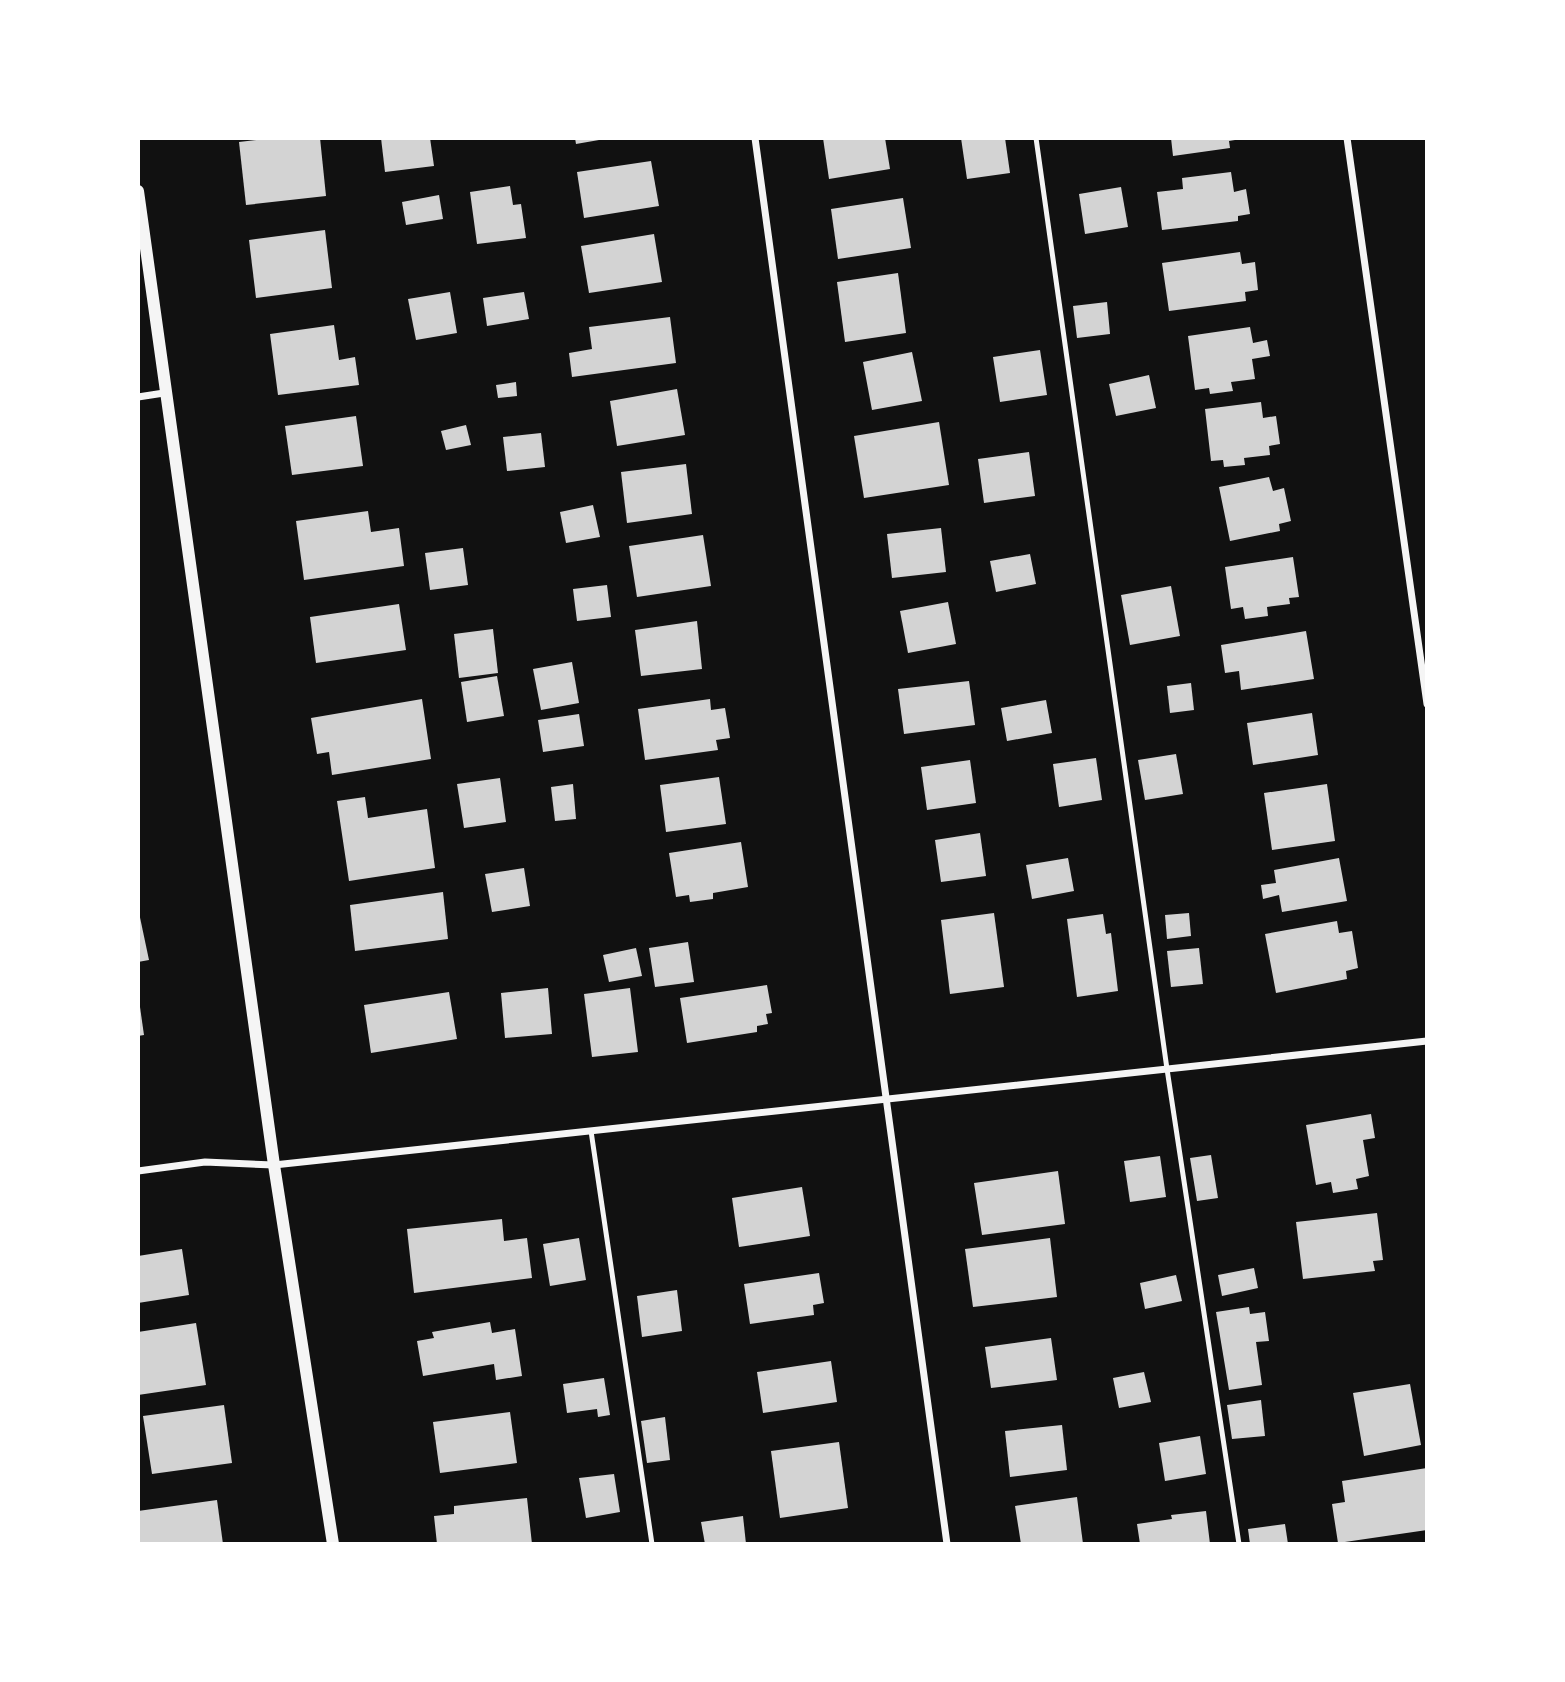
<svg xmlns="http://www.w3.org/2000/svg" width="1565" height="1682" font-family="'Alegreya Sans',sans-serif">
<rect width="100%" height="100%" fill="#111"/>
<g fill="#d3d3d3">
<path d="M 274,138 L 320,138 L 326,196 L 246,205 L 239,142 Z"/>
<path d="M 381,138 L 430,138 L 434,166 L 385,172 Z"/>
<path d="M 575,138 L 599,138 L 599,140 L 576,144 Z"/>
<path d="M 823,138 L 885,138 L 890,169 L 829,179 Z"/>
<path d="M 961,138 L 1005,138 L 1010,173 L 967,179 Z"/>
<path d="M 1171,138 L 1235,138 L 1235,140 L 1229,141 L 1230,148 L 1173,156 Z"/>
<path d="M 651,161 L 659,206 L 584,218 L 577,172 Z"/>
<path d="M 1231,172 L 1234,192 L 1246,189 L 1250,214 L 1238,216 L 1238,221 L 1162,230 L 1157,192 L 1183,189 L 1182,178 Z"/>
<path d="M 510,186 L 513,205 L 521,204 L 526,238 L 477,244 L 470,192 Z"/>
<path d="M 1121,187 L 1128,227 L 1085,234 L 1079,194 Z"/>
<path d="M 439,195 L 443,219 L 406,225 L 402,202 Z"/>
<path d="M 903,198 L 911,248 L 838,259 L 831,209 Z"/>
<path d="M 325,230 L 332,288 L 256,298 L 249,240 Z"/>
<path d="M 654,234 L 662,282 L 589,293 L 581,246 Z"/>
<path d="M 1240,252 L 1242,264 L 1255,262 L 1258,290 L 1245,292 L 1246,301 L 1169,311 L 1162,263 Z"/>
<path d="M 898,273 L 906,333 L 845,342 L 837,282 Z"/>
<path d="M 450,292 L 457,333 L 416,340 L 408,299 Z"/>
<path d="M 524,292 L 529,319 L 487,326 L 483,298 Z"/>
<path d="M 1107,302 L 1110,334 L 1077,338 L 1073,306 Z"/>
<path d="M 670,317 L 676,363 L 572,377 L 569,353 L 592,349 L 589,327 Z"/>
<path d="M 334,325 L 339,360 L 355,357 L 359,385 L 278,395 L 270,334 Z"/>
<path d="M 1250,327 L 1253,343 L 1267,340 L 1270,356 L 1252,359 L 1255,379 L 1231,382 L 1233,391 L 1210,394 L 1209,388 L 1195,390 L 1188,336 Z"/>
<path d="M 1040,350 L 1047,395 L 1000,402 L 993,357 Z"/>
<path d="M 912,352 L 922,401 L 872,410 L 863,362 Z"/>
<path d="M 1149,375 L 1156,408 L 1116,416 L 1109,384 Z"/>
<path d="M 516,382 L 517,396 L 498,398 L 496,385 Z"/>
<path d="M 677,389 L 685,435 L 617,446 L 610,401 Z"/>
<path d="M 1261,402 L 1263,418 L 1276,416 L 1280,444 L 1269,446 L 1270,455 L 1244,458 L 1245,465 L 1224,467 L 1223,460 L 1211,461 L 1205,409 Z"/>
<path d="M 356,416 L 363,466 L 292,475 L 285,426 Z"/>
<path d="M 939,422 L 949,485 L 864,498 L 854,436 Z"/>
<path d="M 466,425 L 471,445 L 446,450 L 441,431 Z"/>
<path d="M 541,433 L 545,467 L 507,471 L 503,437 Z"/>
<path d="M 1029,452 L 1035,496 L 984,503 L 978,459 Z"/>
<path d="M 686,464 L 692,514 L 627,523 L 621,472 Z"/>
<path d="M 1269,477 L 1273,491 L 1284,488 L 1291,521 L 1279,524 L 1280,531 L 1230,541 L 1219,487 Z"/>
<path d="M 593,505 L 600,537 L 566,543 L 560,512 Z"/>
<path d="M 368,511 L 371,532 L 399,528 L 404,566 L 304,580 L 296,521 Z"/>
<path d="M 941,528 L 946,572 L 892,578 L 887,534 Z"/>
<path d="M 703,535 L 711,586 L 637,597 L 629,546 Z"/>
<path d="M 463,548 L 468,585 L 430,590 L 425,553 Z"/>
<path d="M 1030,554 L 1036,584 L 996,592 L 990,561 Z"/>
<path d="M 1293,557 L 1299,597 L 1289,598 L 1290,604 L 1267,607 L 1268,616 L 1245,619 L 1243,607 L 1231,609 L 1225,567 Z"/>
<path d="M 607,585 L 611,617 L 577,621 L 573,589 Z"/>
<path d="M 1171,586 L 1180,636 L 1130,645 L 1121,595 Z"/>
<path d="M 948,602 L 956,644 L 908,653 L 900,611 Z"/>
<path d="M 399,604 L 406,650 L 316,663 L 310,617 Z"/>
<path d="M 697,621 L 702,669 L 641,676 L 635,630 Z"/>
<path d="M 493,629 L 498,673 L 459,678 L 454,634 Z"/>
<path d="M 1306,631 L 1314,679 L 1241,690 L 1239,671 L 1225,673 L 1221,645 Z"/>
<path d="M 572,662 L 579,703 L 541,710 L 533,669 Z"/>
<path d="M 497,676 L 504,716 L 467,722 L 461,682 Z"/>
<path d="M 969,681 L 975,725 L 904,734 L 898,689 Z"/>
<path d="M 1191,683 L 1194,710 L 1170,713 L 1167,686 Z"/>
<path d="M 422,699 L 431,759 L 332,775 L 329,752 L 317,754 L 311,718 Z"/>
<path d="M 710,699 L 711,710 L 725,708 L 730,738 L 716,740 L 718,750 L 645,760 L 638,709 Z"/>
<path d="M 1046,700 L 1052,733 L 1007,741 L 1001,708 Z"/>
<path d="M 1312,713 L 1318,755 L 1253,765 L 1247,723 Z"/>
<path d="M 579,714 L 584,746 L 543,752 L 538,720 Z"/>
<path d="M 1176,754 L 1183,794 L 1145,800 L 1138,760 Z"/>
<path d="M 1096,758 L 1102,800 L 1059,807 L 1053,764 Z"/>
<path d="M 970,760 L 976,803 L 927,810 L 921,767 Z"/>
<path d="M 719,777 L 726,824 L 666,832 L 660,785 Z"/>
<path d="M 500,778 L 506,822 L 464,828 L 457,784 Z"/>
<path d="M 573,784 L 576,819 L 555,821 L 551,787 Z"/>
<path d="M 1327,784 L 1335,841 L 1272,850 L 1264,793 Z"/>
<path d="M 365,797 L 368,818 L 427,809 L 435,868 L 349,881 L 337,801 Z"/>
<path d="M 980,833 L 986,876 L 941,882 L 935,840 Z"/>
<path d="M 741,842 L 748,887 L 713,893 L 713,899 L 690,902 L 689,895 L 676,897 L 669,853 Z"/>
<path d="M 1068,858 L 1074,891 L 1032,899 L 1026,865 Z"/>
<path d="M 1339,858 L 1347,901 L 1282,912 L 1279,895 L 1263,899 L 1261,885 L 1276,883 L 1274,870 Z"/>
<path d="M 524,868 L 530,906 L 492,912 L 485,874 Z"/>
<path d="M 443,892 L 448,939 L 355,951 L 350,905 Z"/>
<path d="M 138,908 L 149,960 L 138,962 Z"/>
<path d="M 994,913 L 1004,987 L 950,994 L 941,920 Z"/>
<path d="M 1189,913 L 1191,936 L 1167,939 L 1165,915 Z"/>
<path d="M 1103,914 L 1106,934 L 1111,933 L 1118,991 L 1077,997 L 1067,919 Z"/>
<path d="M 1337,921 L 1339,933 L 1352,931 L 1358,968 L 1346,971 L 1347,979 L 1276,993 L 1265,934 Z"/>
<path d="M 688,942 L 694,982 L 655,987 L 649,948 Z"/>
<path d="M 636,948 L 642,976 L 609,982 L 603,955 Z"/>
<path d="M 1199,948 L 1203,984 L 1171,987 L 1167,951 Z"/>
<path d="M 767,985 L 772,1013 L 766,1014 L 768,1024 L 757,1026 L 757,1032 L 687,1043 L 680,998 Z"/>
<path d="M 548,988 L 552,1034 L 505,1038 L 501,993 Z"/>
<path d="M 630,988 L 638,1052 L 592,1057 L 584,994 Z"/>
<path d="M 449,992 L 457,1039 L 371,1053 L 364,1005 Z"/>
<path d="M 140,1007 L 144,1035 L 138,1036 L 138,1008 Z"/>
<path d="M 1371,1114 L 1375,1138 L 1363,1140 L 1369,1176 L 1356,1179 L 1358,1189 L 1333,1193 L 1331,1182 L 1316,1185 L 1306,1125 Z"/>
<path d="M 1211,1155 L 1218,1198 L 1197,1201 L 1190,1158 Z"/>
<path d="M 1160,1156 L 1166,1197 L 1130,1202 L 1124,1161 Z"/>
<path d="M 1058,1171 L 1065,1224 L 982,1235 L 974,1183 Z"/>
<path d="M 802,1187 L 810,1236 L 739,1247 L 732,1198 Z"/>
<path d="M 1377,1213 L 1383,1260 L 1373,1261 L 1375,1271 L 1303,1279 L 1296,1222 Z"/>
<path d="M 502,1219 L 504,1241 L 527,1238 L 532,1278 L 414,1293 L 407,1229 Z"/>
<path d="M 579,1238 L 586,1280 L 550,1286 L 543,1244 Z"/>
<path d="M 1050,1238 L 1057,1297 L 973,1307 L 965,1249 Z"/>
<path d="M 182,1249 L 189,1295 L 138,1303 L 138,1256 Z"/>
<path d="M 1254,1268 L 1258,1288 L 1222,1296 L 1218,1275 Z"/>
<path d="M 819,1273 L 824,1303 L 813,1305 L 814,1315 L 750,1324 L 744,1284 Z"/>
<path d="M 1176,1275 L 1182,1301 L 1145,1309 L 1140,1283 Z"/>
<path d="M 677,1290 L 682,1331 L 642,1337 L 637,1296 Z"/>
<path d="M 1249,1307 L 1250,1314 L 1265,1312 L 1269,1341 L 1256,1342 L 1262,1385 L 1229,1390 L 1216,1312 Z"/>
<path d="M 490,1322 L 492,1333 L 515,1329 L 522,1376 L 496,1380 L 494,1364 L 423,1376 L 417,1341 L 434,1338 L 432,1332 Z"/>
<path d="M 196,1323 L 206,1385 L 138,1395 L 138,1332 Z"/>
<path d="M 1051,1338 L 1057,1380 L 991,1388 L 985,1347 Z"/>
<path d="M 831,1361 L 837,1402 L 763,1413 L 757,1372 Z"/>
<path d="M 1144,1372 L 1151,1402 L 1119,1408 L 1113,1378 Z"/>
<path d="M 604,1378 L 610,1415 L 598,1417 L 597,1409 L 567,1413 L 563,1384 Z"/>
<path d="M 1410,1384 L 1421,1445 L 1364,1456 L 1353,1393 Z"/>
<path d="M 1261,1400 L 1265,1436 L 1232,1439 L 1227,1405 Z"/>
<path d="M 224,1405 L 232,1463 L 152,1474 L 143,1416 Z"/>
<path d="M 510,1412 L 517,1463 L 440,1473 L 433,1422 Z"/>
<path d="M 665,1417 L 670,1460 L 647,1463 L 641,1421 Z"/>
<path d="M 1062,1425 L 1067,1470 L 1010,1477 L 1005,1431 Z"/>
<path d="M 1200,1436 L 1206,1474 L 1165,1481 L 1159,1443 Z"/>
<path d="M 839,1442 L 848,1508 L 780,1518 L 771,1451 Z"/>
<path d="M 1427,1468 L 1427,1530 L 1338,1543 L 1332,1504 L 1345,1502 L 1342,1481 Z"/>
<path d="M 614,1474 L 620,1512 L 586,1518 L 579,1478 Z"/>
<path d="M 1077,1497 L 1083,1544 L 1021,1544 L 1015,1506 Z"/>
<path d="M 527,1498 L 532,1544 L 437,1544 L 434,1516 L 454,1514 L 454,1506 Z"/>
<path d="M 217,1500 L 223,1544 L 140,1544 L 138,1511 Z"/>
<path d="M 1206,1511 L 1210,1544 L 1140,1544 L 1137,1524 L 1172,1519 L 1171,1515 Z"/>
<path d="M 743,1516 L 746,1544 L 705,1544 L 701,1522 Z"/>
<path d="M 1285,1524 L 1288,1544 L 1250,1544 L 1248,1529 Z"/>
</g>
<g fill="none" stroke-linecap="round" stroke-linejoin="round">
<g stroke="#f5f5f5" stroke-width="5">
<path d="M 1036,138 L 1167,1069 L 1239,1544"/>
<path d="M 591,1131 L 652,1544"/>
</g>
<g stroke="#f5f5f5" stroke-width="7">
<path d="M 755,138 L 947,1544"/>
<path d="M 1347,138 L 1427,704"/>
<path d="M 138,397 L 164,393"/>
<path d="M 138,1171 L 205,1162 L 274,1165 L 1427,1041"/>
</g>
<path stroke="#f5f5f5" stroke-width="12" d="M 138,191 L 274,1165 L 333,1544"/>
</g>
<rect width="1565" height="1682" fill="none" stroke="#ffffff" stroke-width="280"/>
</svg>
